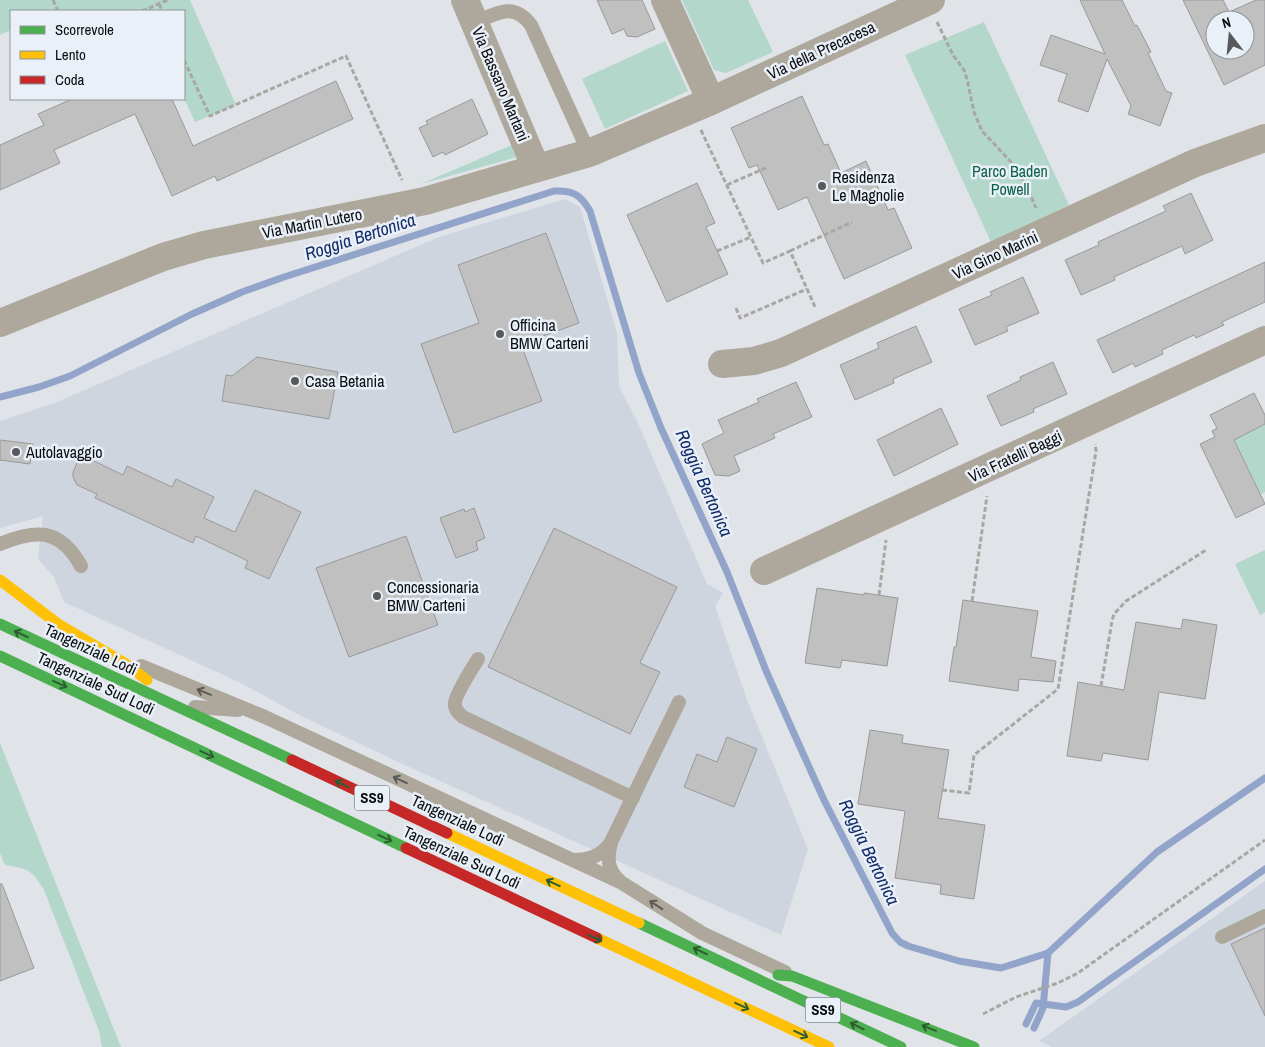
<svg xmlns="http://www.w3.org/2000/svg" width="1265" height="1047" font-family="'Archivo Narrow',sans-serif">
<rect width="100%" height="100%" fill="#e0e3e8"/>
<g fill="#ced5de">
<path d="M 565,199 L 580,207 L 617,333 L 619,386 L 637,421 L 707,584 L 723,593 L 715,606 L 747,700 L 808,849 L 781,935 L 396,761 L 299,715 L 241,683 L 64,602 L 54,577 L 38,559 L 43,516 L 0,528 L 0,421 L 57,402 L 439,237 Z"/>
<path d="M 1265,881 L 1265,1047 L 1052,1047 L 1039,1041 Z"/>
</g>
<g fill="#b3d7ca">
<path d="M 0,0 L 190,0 L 236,105 L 195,122 L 184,98 L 184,11 L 11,11 L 11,30 L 0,35 Z"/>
<path d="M 682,0 L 748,0 L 773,52 L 726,73 L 714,70 Z"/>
<path d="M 984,22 L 1069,205 L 991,242 L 905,55 Z"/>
<path d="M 665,41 L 688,91 L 605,129 L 582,79 Z"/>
<path d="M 512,145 L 517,157 L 421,184 Z"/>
<path d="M 1265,424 L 1265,492 L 1261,494 L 1234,440 Z"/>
<path d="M 1265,550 L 1265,612 L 1260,615 L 1235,564 Z"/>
<path d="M 0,743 L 121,1047 L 102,1047 L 99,1031 L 44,890 C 31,869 29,869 5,865 L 0,853 Z"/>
</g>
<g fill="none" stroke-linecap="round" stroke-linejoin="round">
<g stroke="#92a4c9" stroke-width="7">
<path d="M 0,397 L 39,387 L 70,376 L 192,314 L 242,292 L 284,277 L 554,191 C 573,190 581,195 590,211 L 639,373 L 661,428 L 727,572 L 767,673 L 796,738 L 824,800 L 892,933 L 900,942 L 908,946 L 959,961 L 1001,968 L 1048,953 L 1157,852 L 1265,778"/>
<path d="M 1026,1024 L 1036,1003 L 1066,1007 L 1078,1002 L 1265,869"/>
<path d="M 1034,1028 L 1043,1008 L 1048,953"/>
</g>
</g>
<g fill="#c0c0c1" stroke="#99999a" fill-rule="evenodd">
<path d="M 597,0 L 642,0 L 655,29 L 637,37 L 627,36 L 624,29 L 612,34 Z"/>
<path d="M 1080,0 L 1122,0 L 1135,26 L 1137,25 L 1151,52 L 1148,53 L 1166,91 L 1172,93 L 1160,126 L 1128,114 L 1131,106 L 1107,59 L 1088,112 L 1058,101 L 1067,74 L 1040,65 L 1051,35 L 1105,54 Z"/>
<path d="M 1183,0 L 1223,0 L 1229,12 L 1256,0 L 1265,0 L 1265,65 L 1224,85 ZM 1215,20 L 1245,20 L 1245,50 L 1215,50 Z"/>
<path d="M 336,81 L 353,119 L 217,181 L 215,176 L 172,196 L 135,114 L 54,150 L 60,163 L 0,190 L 0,145 L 44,125 L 38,114 L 72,99 L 172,99 L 193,146 Z"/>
<path d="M 802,96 L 824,145 L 828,144 L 841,173 L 866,161 L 888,210 L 894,208 L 912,248 L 844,279 L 807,197 L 778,210 L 757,165 L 749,168 L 731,128 Z"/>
<path d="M 472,99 L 488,134 L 445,155 L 443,152 L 433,157 L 419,128 L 428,124 L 426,121 Z"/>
<path d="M 697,183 L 715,223 L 706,227 L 728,274 L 667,302 L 627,215 Z"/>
<path d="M 1191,193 L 1213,240 L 1185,254 L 1182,246 L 1114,277 L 1115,280 L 1081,295 L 1065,260 L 1099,245 L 1098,242 L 1166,211 L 1163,206 Z"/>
<path d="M 546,233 L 579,323 L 521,344 L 542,401 L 454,433 L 421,344 L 479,323 L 458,265 Z"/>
<path d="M 1265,262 L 1265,302 L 1222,322 L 1224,325 L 1196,338 L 1194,335 L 1162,350 L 1163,354 L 1135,367 L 1133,363 L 1113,373 L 1097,340 Z"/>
<path d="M 1023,277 L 1039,313 L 1006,327 L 1008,331 L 975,345 L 959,309 L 992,295 L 990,292 Z"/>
<path d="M 916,326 L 932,362 L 893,379 L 894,383 L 855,400 L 840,365 L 879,348 L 877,343 Z"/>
<path d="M 257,357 L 338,372 L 329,419 L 222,401 L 226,375 L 232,376 Z"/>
<path d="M 1053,362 L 1067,394 L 1033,409 L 1034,412 L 1001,426 L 987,396 L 1021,380 L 1020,377 Z"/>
<path d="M 796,382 L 812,417 L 773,434 L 775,438 L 734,456 L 740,471 L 729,476 L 715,475 L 702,444 L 724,433 L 718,420 L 759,402 L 757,399 Z"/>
<path d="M 1254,393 L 1265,415 L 1265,424 L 1234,440 L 1265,504 L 1236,518 L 1200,444 L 1215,437 L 1212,431 L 1217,428 L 1210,415 Z"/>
<path d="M 941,408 L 958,444 L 894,476 L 877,440 Z"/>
<path d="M 0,440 L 33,444 L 30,464 L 0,460 Z"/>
<path d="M 90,459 L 123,475 L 127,466 L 172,487 L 176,479 L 214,497 L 204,518 L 235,532 L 255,490 L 301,512 L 269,579 L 245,568 L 248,561 L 196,536 L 193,543 L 95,498 L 97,494 L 77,485 L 73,477 L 73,472 L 77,463 L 80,460 Z"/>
<path d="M 474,508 L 485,538 L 476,542 L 478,550 L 456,558 L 440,518 L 464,509 L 465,512 Z"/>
<path d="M 554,528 L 677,587 L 640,663 L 660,672 L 630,734 L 488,667 Z"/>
<path d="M 406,536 L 438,625 L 349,657 L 316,568 Z"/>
<path d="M 817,588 L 864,595 L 864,593 L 898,598 L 887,666 L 842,660 L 840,668 L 805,663 Z"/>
<path d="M 963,600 L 1038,611 L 1031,657 L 1056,661 L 1053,682 L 1019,679 L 1018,691 L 949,681 L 954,647 L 956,647 Z"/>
<path d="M 1183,619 L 1217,625 L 1205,699 L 1159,692 L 1148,760 L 1103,753 L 1101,761 L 1067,756 L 1078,682 L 1124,690 L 1136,622 L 1181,629 Z"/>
<path d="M 870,730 L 903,735 L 902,743 L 949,750 L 938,818 L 985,825 L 974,899 L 940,894 L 941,885 L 895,878 L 905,811 L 858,804 Z"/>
<path d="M 727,737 L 757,749 L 734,807 L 684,787 L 697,754 L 717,762 Z"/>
<path d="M 0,884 L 2,884 L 34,968 L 0,981 Z"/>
<path d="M 1265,928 L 1265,1016 L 1231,944 Z"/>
</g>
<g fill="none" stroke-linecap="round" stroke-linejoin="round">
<g stroke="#aaa7a2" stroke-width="3" stroke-dasharray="5 2.5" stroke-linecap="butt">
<path d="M 53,0 L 58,11"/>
<path d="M 159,4 L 162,11"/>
<path d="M 142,11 L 168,0"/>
<path d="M 937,22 L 953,55 L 964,70 L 967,79 L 974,112 L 982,131 L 1012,163 L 1027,187 L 1036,208"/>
<path d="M 184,60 L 210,116 L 346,56 L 402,180"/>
<path d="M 701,130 L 763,263 L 790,251 L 816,309"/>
<path d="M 727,185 L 768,167"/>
<path d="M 717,251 L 751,237"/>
<path d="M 790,251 L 852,222"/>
<path d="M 736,308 L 740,318 L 807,289"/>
<path d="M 879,595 L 886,540"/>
<path d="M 972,601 L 987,496"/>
<path d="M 1101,686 L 1112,621 L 1114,614 L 1126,601 L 1206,550"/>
<path d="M 942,790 L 969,793 L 974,755 L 1058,689 L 1096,451 L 1095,444"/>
<path d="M 983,1014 L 1016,997 L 1058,983 L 1078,973 L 1265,840"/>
</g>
<g stroke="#aea79b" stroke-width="14">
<path d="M 475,22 C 499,13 513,2 531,25 L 589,153"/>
<path d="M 0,544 C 36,529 60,528 81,566"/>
<path d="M 478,659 C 473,667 455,695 455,703 C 454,710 459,713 463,717 L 633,798"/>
<path d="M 141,666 L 265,717 L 622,883 L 702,933 L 785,972"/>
<path d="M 195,707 L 238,710"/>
<path d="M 573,860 C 590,860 600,856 611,843"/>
<path d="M 620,881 C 607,870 607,858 611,842 L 679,702"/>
<path d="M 1222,937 L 1265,916"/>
</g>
<g stroke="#aea79b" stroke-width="28">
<path d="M 465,0 L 536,168"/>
<path d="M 665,0 L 711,101"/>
<path d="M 0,323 L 163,257 L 204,245 L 425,201 L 589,153 L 711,101 L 931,0"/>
<path d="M 722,364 L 754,361 L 781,353 L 1195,163 L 1265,138"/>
<path d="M 764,571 L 1265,340"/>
</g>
<g stroke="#4caf50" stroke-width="11">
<path d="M 0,624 L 292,760"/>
<path d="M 0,656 L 406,848"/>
<path d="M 639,923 L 901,1047"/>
<path d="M 778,975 L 792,976 L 974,1047"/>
</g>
<g stroke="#ffc107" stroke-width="11">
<path d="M 0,580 L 58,624 L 126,664 L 147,680"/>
<path d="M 447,833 L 639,923"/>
<path d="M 597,938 L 829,1047"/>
</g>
<g stroke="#c62828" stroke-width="11">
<path d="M 292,760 L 447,833"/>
<path d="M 406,848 L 597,938"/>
</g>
</g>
<defs><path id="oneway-shaft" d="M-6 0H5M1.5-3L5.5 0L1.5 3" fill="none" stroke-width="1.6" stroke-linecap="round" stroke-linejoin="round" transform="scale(1.25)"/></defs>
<g stroke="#2c5e30">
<use href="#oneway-shaft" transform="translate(21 634) rotate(-155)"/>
<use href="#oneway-shaft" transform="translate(60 684) rotate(25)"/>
<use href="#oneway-shaft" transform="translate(207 754) rotate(25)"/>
<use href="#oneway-shaft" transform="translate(342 784) rotate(-155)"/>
<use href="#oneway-shaft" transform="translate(385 838) rotate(25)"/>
<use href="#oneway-shaft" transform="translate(553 883) rotate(-155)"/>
<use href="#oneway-shaft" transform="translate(595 938) rotate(25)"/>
<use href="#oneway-shaft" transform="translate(700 951) rotate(-155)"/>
<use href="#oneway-shaft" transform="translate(742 1006) rotate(25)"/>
<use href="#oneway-shaft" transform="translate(857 1026) rotate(-154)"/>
<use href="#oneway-shaft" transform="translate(929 1028) rotate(-158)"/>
<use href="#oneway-shaft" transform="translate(801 1034) rotate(25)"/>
</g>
<g stroke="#5c5a56">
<use href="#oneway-shaft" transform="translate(204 692) rotate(-158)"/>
<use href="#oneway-shaft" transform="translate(400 780) rotate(-155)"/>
<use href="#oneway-shaft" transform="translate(656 905) rotate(-147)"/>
</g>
<g fill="#56585c" stroke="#e9f0f8" stroke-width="2">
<circle cx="822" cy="186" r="5"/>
<circle cx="500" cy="334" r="5"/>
<circle cx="295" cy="381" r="5"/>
<circle cx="16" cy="452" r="5"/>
<circle cx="377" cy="596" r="5"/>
</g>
<g text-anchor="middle" stroke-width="5" stroke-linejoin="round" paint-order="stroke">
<g fill="#e9f0f8" stroke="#4e5156" stroke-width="1">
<rect x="354.5" y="785.5" width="35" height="25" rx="4"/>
<rect x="805.5" y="997.5" width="35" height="25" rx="4"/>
</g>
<g font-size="15" font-weight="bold" fill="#0b0d10">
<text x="372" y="803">SS9</text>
<text x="823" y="1015">SS9</text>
</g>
<g font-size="16" fill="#0b0d10" stroke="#e9f0f8">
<text transform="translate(821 50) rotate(-25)" y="6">Via della Precacesa</text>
<text transform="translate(501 84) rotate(67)" y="6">Via Bassano Martani</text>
<text transform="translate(312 223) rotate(-11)" y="6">Via Martin Lutero</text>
<text transform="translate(995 255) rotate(-25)" y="6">Via Gino Marini</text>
<text transform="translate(1015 456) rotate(-25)" y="6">Via Fratelli Baggi</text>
<text transform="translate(91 649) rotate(25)" y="6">Tangenziale Lodi</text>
<text transform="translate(96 683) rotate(25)" y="6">Tangenziale Sud Lodi</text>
<text transform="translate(458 820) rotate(25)" y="6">Tangenziale Lodi</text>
<text transform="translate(462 857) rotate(25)" y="6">Tangenziale Sud Lodi</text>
</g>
<g font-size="16" fill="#0d6246" stroke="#e9f0f8">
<text x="1010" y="177">Parco Baden<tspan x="1010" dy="18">Powell</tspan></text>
</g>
<g font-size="16" fill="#0b0d10" stroke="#e9f0f8" text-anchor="start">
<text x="832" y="183">Residenza<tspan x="832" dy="18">Le Magnolie</tspan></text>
<text x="510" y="331">Officina<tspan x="510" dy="18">BMW Carteni</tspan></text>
<text x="305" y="387">Casa Betania</text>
<text x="26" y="458">Autolavaggio</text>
<text x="387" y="593">Concessionaria<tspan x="387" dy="18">BMW Carteni</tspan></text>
</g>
<g font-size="18" font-style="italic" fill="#132c69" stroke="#e9f0f8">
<text transform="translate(360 237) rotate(-18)" y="6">Roggia Bertonica</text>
<text transform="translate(704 483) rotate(66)" y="6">Roggia Bertonica</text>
<text transform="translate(869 852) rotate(64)" y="6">Roggia Bertonica</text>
</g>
</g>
<rect x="10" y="10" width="175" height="90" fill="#e9f0f8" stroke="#90959b"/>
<rect x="20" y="26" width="25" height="8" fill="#4caf50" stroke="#90959b"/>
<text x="55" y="35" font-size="15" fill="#0b0d10">Scorrevole</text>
<rect x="20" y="51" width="25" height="8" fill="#ffc107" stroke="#90959b"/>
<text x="55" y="60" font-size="15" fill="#0b0d10">Lento</text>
<rect x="20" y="76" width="25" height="8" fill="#c62828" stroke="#90959b"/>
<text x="55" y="85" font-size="15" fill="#0b0d10">Coda</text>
<g transform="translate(1230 35) rotate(344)"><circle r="24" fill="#e9f0f8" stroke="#90959b"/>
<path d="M0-4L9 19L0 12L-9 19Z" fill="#56585c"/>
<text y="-8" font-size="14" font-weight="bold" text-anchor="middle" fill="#0b0d10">N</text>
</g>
</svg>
